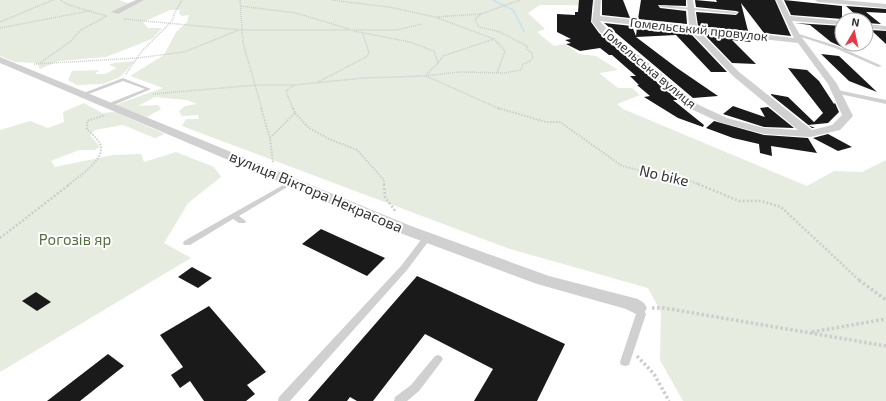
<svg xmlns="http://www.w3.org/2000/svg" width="886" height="401" font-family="'Exo 2',sans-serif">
<rect width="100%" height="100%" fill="#fff"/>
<g fill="#e6ecdf">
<path d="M 0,0 L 119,0 L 128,3 L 138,0 L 595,0 L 596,3 L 591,7 L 573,5 L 540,5 L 528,13 L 545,29 L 537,32 L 554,46 L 565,44 L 579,54 L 596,56 L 618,70 L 599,73 L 618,88 L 632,88 L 640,95 L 617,104 L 623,109 L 807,186 L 834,171 L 862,172 L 886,160 L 886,401 L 683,401 L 660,360 L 661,312 L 648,288 L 510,249 L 182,126 L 186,119 L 199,119 L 198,115 L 182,116 L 179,111 L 185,106 L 197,104 L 187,100 L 155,97 L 138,106 L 158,105 L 161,109 L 147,117 L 115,105 L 163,88 L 130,76 L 164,55 L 176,32 L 187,22 L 189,15 L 182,16 L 179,13 L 180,10 L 170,10 L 143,22 L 148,28 L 162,28 L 152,39 L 106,57 L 59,61 L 40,69 L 37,63 L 15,62 L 0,56 Z"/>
<path d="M 135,61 L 120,77 L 103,84 L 77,85 L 68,80 L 72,71 L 99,70 L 95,74 L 105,74 L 117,68 L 109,65 L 114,63 Z"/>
<path d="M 84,103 L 102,113 L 115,112 L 165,134 L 155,138 L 123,125 L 95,130 L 90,135 L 100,147 L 95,150 L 79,150 L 51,161 L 55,167 L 113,155 L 141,154 L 144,162 L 176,152 L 214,167 L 221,177 L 188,203 L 164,243 L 191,258 L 0,372 L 0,130 L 30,121 L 48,128 L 64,122 L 63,112 Z"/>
</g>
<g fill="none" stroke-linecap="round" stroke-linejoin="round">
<path stroke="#cfe2ee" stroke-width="2" d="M 493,0 L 513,10 L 524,31"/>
</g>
<g fill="#1a1a1a">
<path d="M 579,0 L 593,0 L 591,22 L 599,33 L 678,100 L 673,100 L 704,125 L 703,127 L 678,118 L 644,97 L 650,96 L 637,85 L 639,85 L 630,76 L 636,76 L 612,55 L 609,55 L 600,48 L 580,51 L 566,44 L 571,43 L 565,40 L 571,39 L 557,32 L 557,14 L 575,15 L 575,12 L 578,12 Z"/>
<path d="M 602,0 L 623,0 L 630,18 L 602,15 Z"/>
<path d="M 641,0 L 686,0 L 686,6 L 658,5 L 660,8 L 686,11 L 687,24 L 638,19 Z"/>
<path d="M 695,0 L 717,2 L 716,0 L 775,0 L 791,36 L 764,33 L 741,3 L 748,31 L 698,26 L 696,12 L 736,15 L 739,12 L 736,11 L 696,7 Z"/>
<path d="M 784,0 L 842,6 L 842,19 L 791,15 Z"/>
<path d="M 846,6 L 886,9 L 886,13 L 866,12 L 881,24 L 866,23 L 866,20 L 861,20 Z"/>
<path d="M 604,23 L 632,26 L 636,36 L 637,27 L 689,32 L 727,72 L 711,72 L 676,35 L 636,37 L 677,68 L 718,96 L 693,98 Z"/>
<path d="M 795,23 L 842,26 L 842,47 L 831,42 L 810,25 Z"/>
<path d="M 871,30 L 886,31 L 886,44 Z"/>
<path d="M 704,34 L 750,39 L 751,42 L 732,40 L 756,64 L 732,63 Z"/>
<path d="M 821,54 L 839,56 L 877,92 L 849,81 Z"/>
<path d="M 788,68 L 807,70 L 819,81 L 834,104 L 835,103 L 839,112 L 828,123 L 808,125 L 815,128 L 812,128 L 771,95 L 771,94 L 788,97 L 814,122 L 823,113 Z"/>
<path d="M 733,106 L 765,117 L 760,108 L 768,107 L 794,128 L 764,127 L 723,114 Z"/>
<path d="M 714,121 L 764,135 L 808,138 L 817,153 L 771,146 L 772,156 L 760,153 L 759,144 L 733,138 L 706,128 Z"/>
<path d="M 828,134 L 852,147 L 838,151 L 813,138 Z"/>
<path d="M 321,229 L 385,258 L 367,276 L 302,244 Z"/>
<path d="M 192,267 L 212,278 L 198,288 L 178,277 Z"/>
<path d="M 417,276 L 565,344 L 537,401 L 474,401 L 493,369 L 425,334 L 373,401 L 357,401 L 350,397 L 347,401 L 308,401 Z"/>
<path d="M 36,292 L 51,302 L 37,311 L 22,301 Z"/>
<path d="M 209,306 L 266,372 L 247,385 L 255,394 L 246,401 L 204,401 L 190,381 L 180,388 L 171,375 L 183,367 L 160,335 Z"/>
<path d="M 108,354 L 124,366 L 80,401 L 47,401 Z"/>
</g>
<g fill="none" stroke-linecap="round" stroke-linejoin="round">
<g stroke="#cdcdcd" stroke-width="1.5" stroke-dasharray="1 1" stroke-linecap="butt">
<path d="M 240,0 L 243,43 L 262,109"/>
<path d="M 331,0 L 389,7 L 435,17 L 494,39 L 505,51 L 497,73"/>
<path d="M 241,6 L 296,13 L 349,29"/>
<path d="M 89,11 L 107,16"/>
<path d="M 437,17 L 481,14 L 520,0"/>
<path d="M 124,19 L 241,30 L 397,30 L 422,24"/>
<path d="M 0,22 L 53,0"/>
<path d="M 0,28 L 89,11 L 69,5 L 60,0"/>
<path d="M 354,31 L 410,42 L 434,51 L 438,63 L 426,75"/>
<path d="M 40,63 L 71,41 L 81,30 L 107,16"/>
<path d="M 438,63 L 443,56 L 494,39"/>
<path d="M 34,64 L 137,58 L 184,52 L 239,30"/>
<path d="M 126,74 L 142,51 L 173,20 L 174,14 L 182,0"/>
<path d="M 426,76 L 500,109"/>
<path d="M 318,82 L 366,57 L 369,53 L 363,34"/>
<path d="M 293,86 L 286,91 L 293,109"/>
<path d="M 153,94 L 256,85 L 294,85 L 363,78 L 425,76 L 459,72 L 505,73 L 521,70 L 523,64 L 529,62 L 533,57 L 532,53 L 527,50 L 527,46 L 500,32 L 479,27 L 475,19 L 481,14"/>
</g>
<g stroke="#cdcdcd" stroke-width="2" stroke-dasharray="1.5 1.5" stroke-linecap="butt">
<path d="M 261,108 L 270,138 L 273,163"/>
<path d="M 498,108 L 546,122 L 560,122 L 622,166 L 661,176 L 686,179 L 700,185"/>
<path d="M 295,113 L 309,128 L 329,139 L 357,150 L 384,180 L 384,185"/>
<path d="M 270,138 L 295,113 L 293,108"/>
<path d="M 68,185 C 78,177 107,159 100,144 C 97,138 91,133 87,129 L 87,121 L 105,115"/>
</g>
<g stroke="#cdcdcd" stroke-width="2.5" stroke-dasharray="2 2" stroke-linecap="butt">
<path d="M 384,184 L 385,197 L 396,212"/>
<path d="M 698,184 L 739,201 L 761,201 L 781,207 L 860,281"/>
<path d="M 0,238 L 70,184"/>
</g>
<g stroke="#cdcdcd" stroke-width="3.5" stroke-dasharray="2.5 2.5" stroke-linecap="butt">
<path d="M 859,280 L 886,300"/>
<path d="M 652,308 L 664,308 L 886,346"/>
<path d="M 812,332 L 886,319"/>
<path d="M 637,356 L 654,374 L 669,401"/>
</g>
<g fill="#d0d0d0" fill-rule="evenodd">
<path d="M 659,5 L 736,12 L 738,13 L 736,14 L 660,7 Z"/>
<path d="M 796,33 L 837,46 L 882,66 L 878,67 L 835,48 L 795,35 L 794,34 Z"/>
<path d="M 123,78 L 151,89 L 109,107 L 107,106 L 107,104 L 145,89 L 123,81 L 86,95 L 81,94 Z"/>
<path d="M 837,90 L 886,100 L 886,104 L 835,93 L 835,91 Z"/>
<path d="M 292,180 L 294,181 L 295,182 L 294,183 L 239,216 L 246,221 L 245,223 L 239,223 L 233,219 L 190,245 L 184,245 L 183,243 L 184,241 Z"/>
<path d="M 427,235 L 430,236 L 431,238 L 407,270 L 290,401 L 278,401 L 279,397 L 401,266 L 424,236 Z"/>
<path d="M 638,304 L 641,306 L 646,314 L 629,365 L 625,366 L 621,365 L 620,362 L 636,314 L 634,308 L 635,306 Z"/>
<path d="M 438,355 L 441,356 L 443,359 L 441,362 L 419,391 L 407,401 L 394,401 L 395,397 L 411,385 L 435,356 Z"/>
</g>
<g fill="#d0d0d0" fill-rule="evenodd">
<path d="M 136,0 L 144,0 L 118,14 L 111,12 Z"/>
<path d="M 595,0 L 601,0 L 600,16 L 689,26 L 687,0 L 693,0 L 697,27 L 794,38 L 776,0 L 782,0 L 790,16 L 842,21 L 842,25 L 792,21 L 800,35 L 837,84 L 853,116 L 840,130 L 810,137 L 764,134 L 719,122 L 691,109 L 600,32 L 592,22 ZM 600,21 L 690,31 L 733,76 L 798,130 L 764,128 L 727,118 L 699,105 L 606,28 ZM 700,32 L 798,43 L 828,84 L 842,115 L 832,125 L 812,130 L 739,72 Z"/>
<path d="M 815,0 L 841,0 L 886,4 L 886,8 L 818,2 Z"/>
<path d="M 866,24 L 886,26 L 886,30 L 866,28 Z"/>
<path d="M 0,57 L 411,226 L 549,276 L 638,299 L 644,303 L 647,308 L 644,313 L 638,315 L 626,309 L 537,284 L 400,233 L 0,63 Z"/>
</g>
</g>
<g text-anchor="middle" stroke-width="4" stroke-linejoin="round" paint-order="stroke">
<g font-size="13" fill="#333" stroke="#fff">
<text transform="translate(699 29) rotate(6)" y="5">Гомельський провулок</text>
<text transform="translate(650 68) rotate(40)" y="5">Гомельська вулиця</text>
</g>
<g font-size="15" fill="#333" stroke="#fff">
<text transform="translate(664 176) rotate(13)" y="5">No bike</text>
<text transform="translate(316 192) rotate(23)" y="5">вулиця Віктора Некрасова</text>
</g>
<g font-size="15" fill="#56703f" stroke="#fff">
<text x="75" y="245">Рогозів яр</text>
</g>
</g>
<g transform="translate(854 32) rotate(9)"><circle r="19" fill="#ffffff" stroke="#adadad"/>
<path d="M0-3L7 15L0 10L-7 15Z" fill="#e63946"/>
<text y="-6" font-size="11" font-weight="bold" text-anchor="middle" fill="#333333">N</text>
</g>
</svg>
